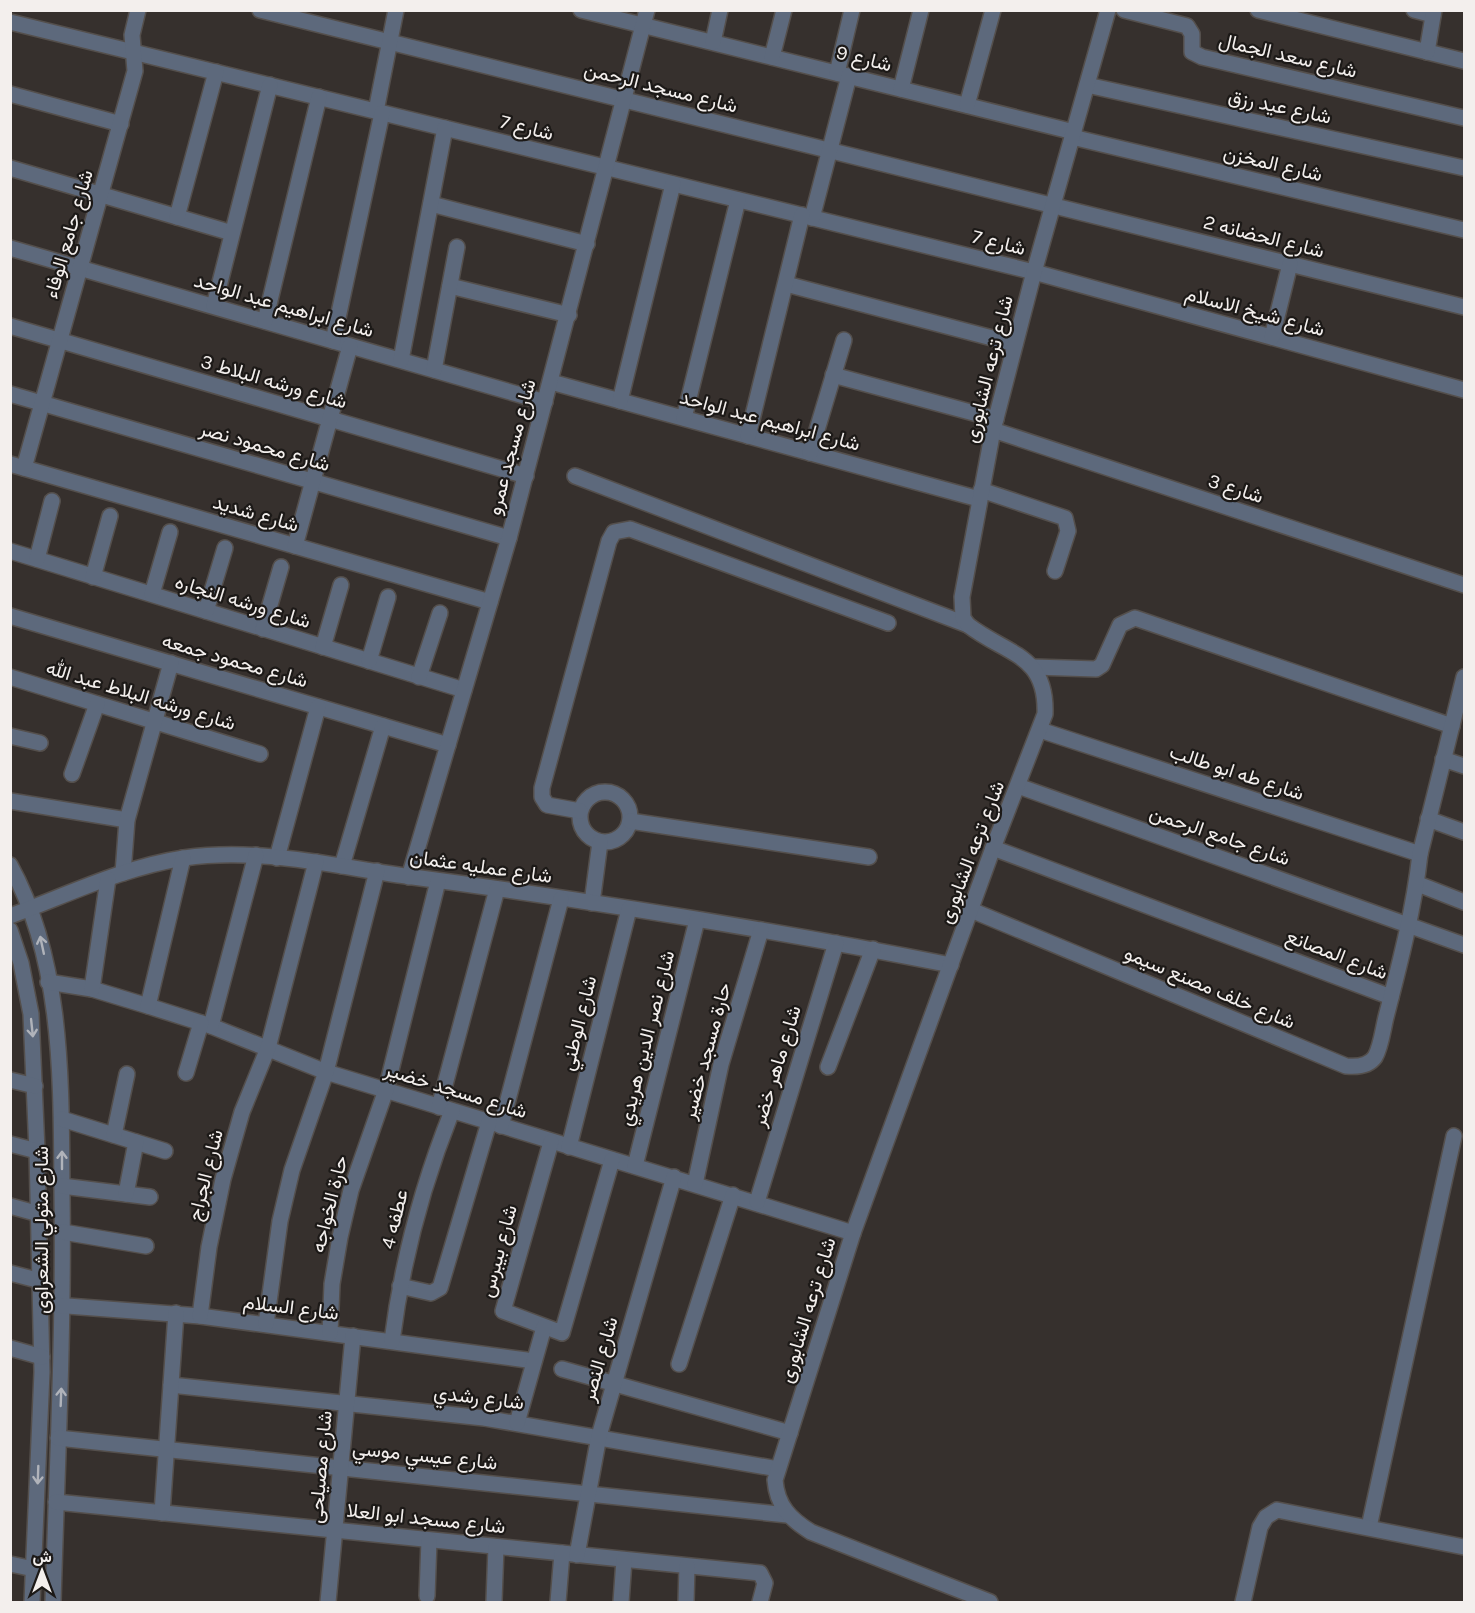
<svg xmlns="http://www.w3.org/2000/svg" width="1475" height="1613" font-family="Karla,Vazirmatn,sans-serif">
<rect width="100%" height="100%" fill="#36302d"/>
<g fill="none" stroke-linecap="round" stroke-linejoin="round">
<g stroke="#544f4c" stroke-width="18">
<g id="minor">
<path d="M 260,10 L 1464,307"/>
<path d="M 581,10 L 1074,132"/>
<path d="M 1124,10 L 1187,26 L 1192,34 L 1192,52 L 1202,57 L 1464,118"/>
<path d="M 1258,10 L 1464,61"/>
<path d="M 1414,10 L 1433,15"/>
<path d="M 10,22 L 1034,272 L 1464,390"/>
<path d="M 713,42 L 720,10"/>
<path d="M 1427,52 L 1434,10"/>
<path d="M 772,57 L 784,10"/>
<path d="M 837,73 L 852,10"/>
<path d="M 1087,85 L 1464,168"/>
<path d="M 901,89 L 921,10"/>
<path d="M 10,94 L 121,124"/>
<path d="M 967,105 L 993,10"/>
<path d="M 376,111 L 396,10"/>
<path d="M 1072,137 L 1464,230"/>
<path d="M 10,168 L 232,233"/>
<path d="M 431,204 L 587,244"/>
<path d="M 177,217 L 216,72"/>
<path d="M 812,218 L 849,76"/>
<path d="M 10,248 L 545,402"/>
<path d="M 786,284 L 1015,344"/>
<path d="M 450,286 L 569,315"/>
<path d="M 214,306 L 270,85"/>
<path d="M 265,321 L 319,97"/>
<path d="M 10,326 L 526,476"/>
<path d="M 1272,337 L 1290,264"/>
<path d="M 333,341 L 382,113"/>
<path d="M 401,360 L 445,128"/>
<path d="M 434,370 L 457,247"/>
<path d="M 833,375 L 996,419"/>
<path d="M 551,382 L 979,499"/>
<path d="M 10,394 L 509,538"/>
<path d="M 620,401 L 673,184"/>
<path d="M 684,418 L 738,200"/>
<path d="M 993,430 L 1464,585"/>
<path d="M 748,436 L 802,215"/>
<path d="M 810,453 L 844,340"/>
<path d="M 10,464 L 490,602"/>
<path d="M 24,468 L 135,71 L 132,35 L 138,10"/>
<path d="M 575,476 L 968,625"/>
<path d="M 981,490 L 1065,518 L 1068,531 L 1055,571"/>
<path d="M 295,546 L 350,346"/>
<path d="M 10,551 L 464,690"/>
<path d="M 37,559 L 52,501"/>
<path d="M 93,577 L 110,516"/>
<path d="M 152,594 L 170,532"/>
<path d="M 206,611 L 225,548"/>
<path d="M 10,616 L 448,745"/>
<path d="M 263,629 L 281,567"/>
<path d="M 323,647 L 341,585"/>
<path d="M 369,661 L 388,597"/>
<path d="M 1034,667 L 1096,669 L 1102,665 L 1120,625 L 1135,618 L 1452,726"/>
<path d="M 10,677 L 260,754"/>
<path d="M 419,677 L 440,613"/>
<path d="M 1040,730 L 1420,854"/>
<path d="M 10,736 L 40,743"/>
<path d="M 1443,759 L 1464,766"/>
<path d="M 72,774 L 97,704"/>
<path d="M 1018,786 L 1464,945"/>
<circle cx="605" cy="817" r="25"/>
<path d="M 10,801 L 127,820"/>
<path d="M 580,811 L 547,805 L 542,797 L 542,788 L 609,541 L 614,532 L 630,529 L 888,623"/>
<path d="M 1428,819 L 1464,832"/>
<path d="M 630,821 L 869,857"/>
<path d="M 993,848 L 1391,997"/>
<path d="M 277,858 L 318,707"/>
<path d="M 10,865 C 64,963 61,1084 62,1193 C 64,1330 57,1466 53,1602"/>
<path d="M 342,866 L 383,726"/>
<path d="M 123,873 L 127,820 L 171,663"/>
<path d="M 409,877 L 509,538 L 647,10"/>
<path d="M 1418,884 L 1464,902"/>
<path d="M 592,903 L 600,842"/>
<path d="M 971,910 L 1346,1066 C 1356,1067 1368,1067 1375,1057 C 1381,1047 1383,1029 1386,1017 C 1400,963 1414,909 1420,854 L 1464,677"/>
<path d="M 10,916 C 67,895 124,867 184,858 C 261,847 337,867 413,877 C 593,901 773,930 951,965"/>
<path d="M 10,930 L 21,963 L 31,1014 L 37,1151 L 42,1372 L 32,1602"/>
<path d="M 48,982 L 92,989 L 148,1006 L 211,1026 L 326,1072 L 853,1233"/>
<path d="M 92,989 L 108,879"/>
<path d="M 148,1006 L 183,858"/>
<path d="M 211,1026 L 256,855"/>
<path d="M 828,1067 L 873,949"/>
<path d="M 186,1073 L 201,1023"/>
<path d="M 10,1080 L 35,1086"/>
<path d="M 439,1107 L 497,889"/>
<path d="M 62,1119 L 165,1151"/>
<path d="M 501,1126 L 561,899"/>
<path d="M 114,1135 L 127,1074"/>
<path d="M 551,1142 L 503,1311 L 562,1333 L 612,1160"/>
<path d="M 10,1144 L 37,1151"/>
<path d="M 569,1147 L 629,909"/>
<path d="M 635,1166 L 697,920"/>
<path d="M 695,1184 L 721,1064 L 761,930"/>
<path d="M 62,1186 L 150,1197"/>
<path d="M 126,1194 L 136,1142"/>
<path d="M 757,1202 L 836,943"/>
<path d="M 10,1206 L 39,1214"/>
<path d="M 63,1232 L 146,1246"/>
<path d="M 10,1273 L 41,1281"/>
<path d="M 400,1286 L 431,1293 L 440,1288 L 489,1122"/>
<path d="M 54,1305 L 200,1316 L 534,1361"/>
<path d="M 200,1316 L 209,1247 L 223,1179 L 242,1112 L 268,1048 L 316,862"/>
<path d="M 266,1324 L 280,1221 L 292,1170 L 326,1072 L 377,871"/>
<path d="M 330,1333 L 332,1284 L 340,1237 L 351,1190 L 386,1090 L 438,881"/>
<path d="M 392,1341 C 402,1261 422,1186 452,1111"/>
<path d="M 10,1348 L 42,1357"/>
<path d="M 679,1364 L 733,1195"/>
<path d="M 562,1369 L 790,1433"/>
<path d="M 171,1385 L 484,1418 L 778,1469"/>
<path d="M 517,1423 L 544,1327"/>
<path d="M 58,1438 L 787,1515"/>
<path d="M 56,1502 L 760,1573 L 765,1583 L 760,1602"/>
<path d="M 162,1513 L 176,1313"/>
<path d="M 1369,1527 L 1454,1136"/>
<path d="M 577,1555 L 599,1436 L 674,1177"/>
<path d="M 10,1564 L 34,1569"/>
<path d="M 427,1596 L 429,1540"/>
<path d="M 494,1601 L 496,1547"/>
<path d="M 328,1602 L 353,1336"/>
<path d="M 558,1602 L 562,1553"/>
<path d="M 621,1602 L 624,1560"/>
<path d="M 686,1602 L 687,1566"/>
<path d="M 990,1602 L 811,1532 C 790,1519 777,1506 775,1480 L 853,1233 L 993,848 L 1045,714 C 1047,654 1007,655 968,625 L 963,618 L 962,597 L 993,430 L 1034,272 L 1108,10"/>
<path d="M 1243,1602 L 1260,1527 L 1266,1517 L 1277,1510 L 1464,1547"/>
</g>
</g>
<use href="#minor" stroke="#5d697c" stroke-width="15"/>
</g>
<defs><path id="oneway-shaft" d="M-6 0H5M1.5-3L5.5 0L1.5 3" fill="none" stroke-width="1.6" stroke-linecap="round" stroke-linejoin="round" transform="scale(1.5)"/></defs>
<g stroke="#b0b3ba">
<use href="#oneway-shaft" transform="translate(42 945) rotate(-102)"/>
<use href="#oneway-shaft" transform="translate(32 1028) rotate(84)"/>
<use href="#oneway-shaft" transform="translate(62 1160) rotate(-90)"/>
<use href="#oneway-shaft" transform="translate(61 1397) rotate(-88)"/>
<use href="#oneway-shaft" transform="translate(38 1475) rotate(92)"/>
</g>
<g text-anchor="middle" stroke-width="4.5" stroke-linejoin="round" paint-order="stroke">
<g font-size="20" fill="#f3efed" stroke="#1c1917">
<text transform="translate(1288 55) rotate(13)" y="7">شارع سعد الجمال</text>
<text transform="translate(864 58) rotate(14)" y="7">شارع 9</text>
<text transform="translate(661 87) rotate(14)" y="7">شارع مسجد الرحمن</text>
<text transform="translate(1280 106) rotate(12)" y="7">شارع عيد رزق</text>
<text transform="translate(527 127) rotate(14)" y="7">شارع 7</text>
<text transform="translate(1273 163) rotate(13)" y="7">شارع المخزن</text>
<text transform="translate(68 234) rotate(-74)" y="7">شارع جامع الوفاء</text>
<text transform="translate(1264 236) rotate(14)" y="7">شارع الحضانه 2</text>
<text transform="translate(999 242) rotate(14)" y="7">شارع 7</text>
<text transform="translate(284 305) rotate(16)" y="7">شارع ابراهيم عبد الواحد</text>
<text transform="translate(1255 311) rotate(15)" y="7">شارع شيخ الاسلام</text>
<text transform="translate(988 369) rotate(-76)" y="7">شارع ترعه الشابورى</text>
<text transform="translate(274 381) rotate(16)" y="7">شارع ورشه البلاط 3</text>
<text transform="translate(770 420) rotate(15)" y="7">شارع ابراهيم عبد الواحد</text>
<text transform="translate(265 446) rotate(16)" y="7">شارع محمود نصر</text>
<text transform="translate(511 447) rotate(-75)" y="7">شارع مسجد عمرو</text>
<text transform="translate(1236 488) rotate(18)" y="7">شارع 3</text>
<text transform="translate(256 513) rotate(16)" y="7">شارع شديد</text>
<text transform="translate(243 601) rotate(17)" y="7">شارع ورشه النجاره</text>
<text transform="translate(235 660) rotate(16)" y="7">شارع محمود جمعه</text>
<text transform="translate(141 695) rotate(17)" y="7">شارع ورشه البلاط عبد الله</text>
<text transform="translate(1237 772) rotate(18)" y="7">شارع طه ابو طالب</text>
<text transform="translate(1220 835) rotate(19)" y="7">شارع جامع الرحمن</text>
<text transform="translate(971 852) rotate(-69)" y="7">شارع ترعه الشابورى</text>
<text transform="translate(481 866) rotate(8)" y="7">شارع عمليه عثمان</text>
<text transform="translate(1337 954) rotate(21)" y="7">شارع المصانع</text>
<text transform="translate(1210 987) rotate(23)" y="7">شارع خلف مصنع سيمو</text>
<text transform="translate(578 1023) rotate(-76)" y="7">شارع الوطني</text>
<text transform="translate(646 1038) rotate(-76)" y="7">شارع نصر الدين هريدي</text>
<text transform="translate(706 1051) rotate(-75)" y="7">حارة مسجد خضير</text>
<text transform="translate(776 1066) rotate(-73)" y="7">شارع ماهر خضر</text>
<text transform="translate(456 1090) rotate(17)" y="7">شارع مسجد خضير</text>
<text transform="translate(205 1175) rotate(-76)" y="7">شارع الجراج</text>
<text transform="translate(329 1204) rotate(-76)" y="7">حارة الخواجه</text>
<text transform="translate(394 1219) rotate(-76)" y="7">عطفه 4</text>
<text transform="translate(41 1230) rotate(-90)" y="7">شارع متولي الشعراوى</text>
<text transform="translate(498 1251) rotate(-75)" y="7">شارع بيبرس</text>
<text transform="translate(291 1307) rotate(7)" y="7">شارع السلام</text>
<text transform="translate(807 1310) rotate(-73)" y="7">شارع ترعه الشابورى</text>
<text transform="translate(599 1359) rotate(-74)" y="7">شارع النصر</text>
<text transform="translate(479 1397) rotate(7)" y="7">شارع رشدي</text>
<text transform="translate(425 1455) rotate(6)" y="7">شارع عيسي موسي</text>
<text transform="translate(320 1467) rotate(-85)" y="7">شارع مصيلحى</text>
<text transform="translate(426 1518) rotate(6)" y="7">شارع مسجد ابو العلا</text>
</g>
</g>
<rect width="1475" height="1613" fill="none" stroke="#f3efed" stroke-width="24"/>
<g transform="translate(42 1571)" stroke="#1c1917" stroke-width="4.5" paint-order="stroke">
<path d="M0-4.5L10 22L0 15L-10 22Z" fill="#f3efed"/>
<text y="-9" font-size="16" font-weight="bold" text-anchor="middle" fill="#f3efed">ش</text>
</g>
</svg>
